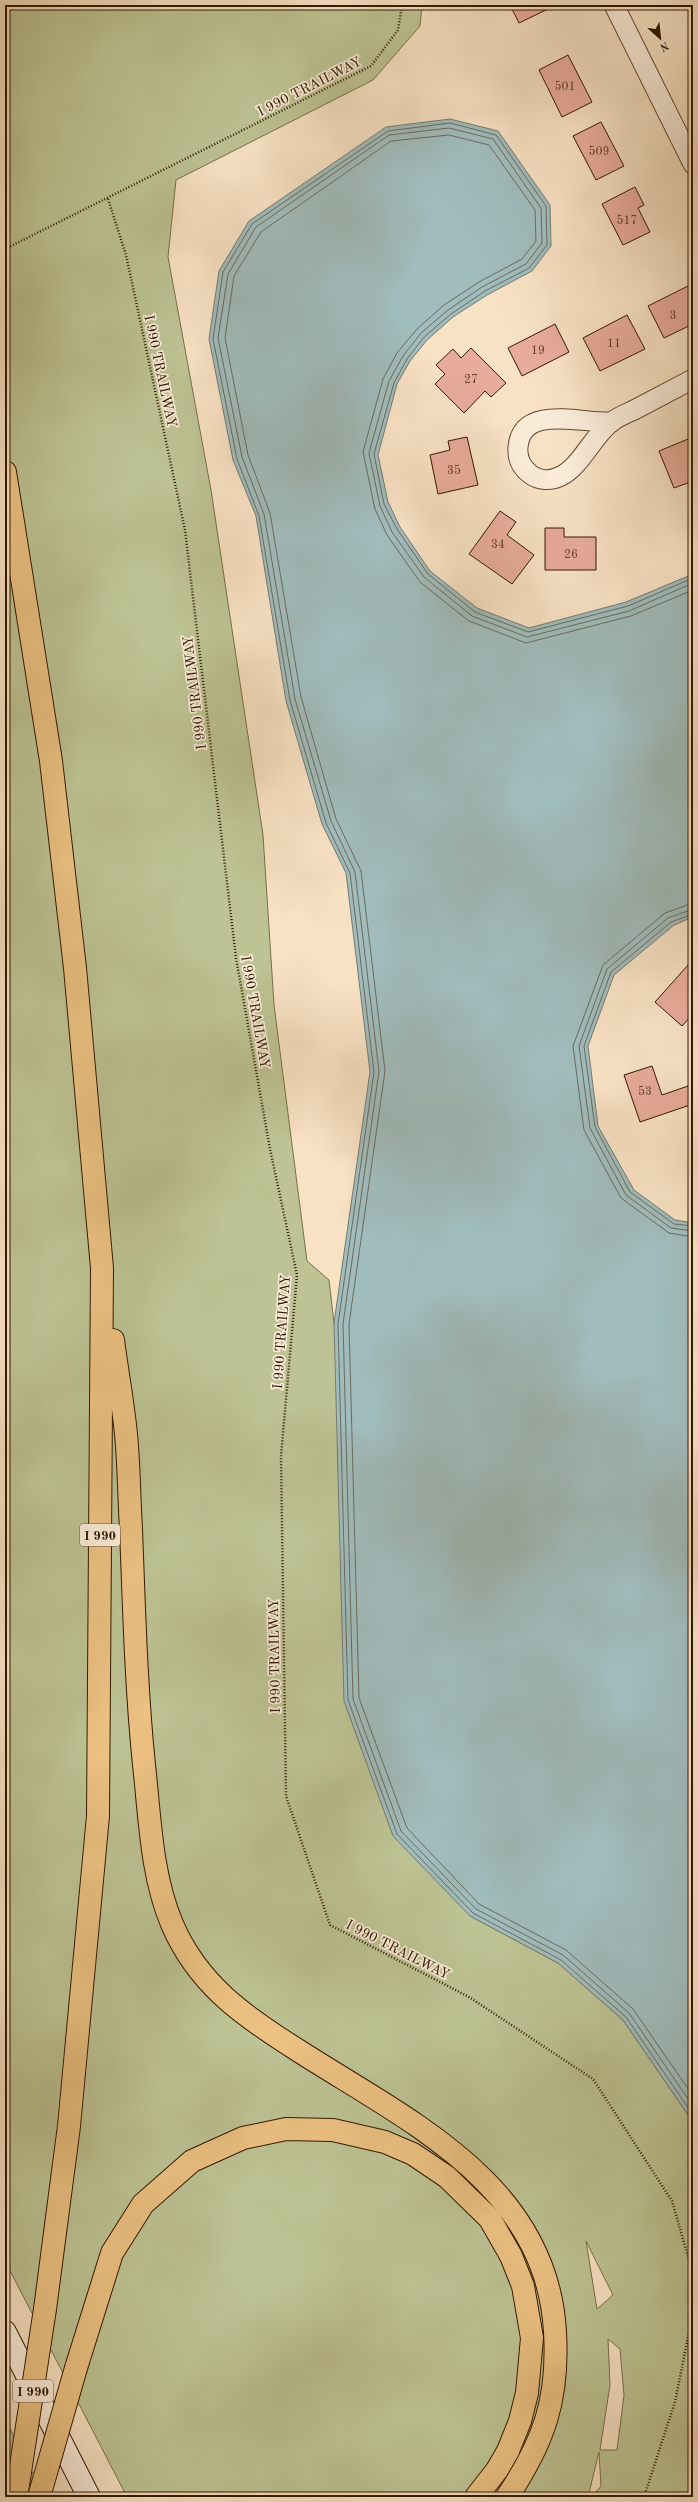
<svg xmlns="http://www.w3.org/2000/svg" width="698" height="2502" font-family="'Old Standard TT',serif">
<rect width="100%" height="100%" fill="#f8e2c4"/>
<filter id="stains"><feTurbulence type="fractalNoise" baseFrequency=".005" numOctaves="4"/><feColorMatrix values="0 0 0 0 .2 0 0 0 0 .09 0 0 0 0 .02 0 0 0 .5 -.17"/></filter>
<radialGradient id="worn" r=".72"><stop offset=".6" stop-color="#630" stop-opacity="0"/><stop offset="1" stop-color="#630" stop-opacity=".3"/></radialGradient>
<g fill="#bdc394" stroke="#786e4a" fill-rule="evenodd">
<path d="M 5,5 L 422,5 L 420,26 L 373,80 L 176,180 L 168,257 L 211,490 L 263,835 L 274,1005 L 307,1261 L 329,1280 L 334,1323 L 470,1916 L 558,1963 L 623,2020 L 693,2122 L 693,2497 L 592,2497 L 601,2486 L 599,2452 L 588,2497 L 127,2497 L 5,2261 ZM 586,2241 L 613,2295 L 597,2309 ZM 608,2339 L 620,2349 L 624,2395 L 617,2450 L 600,2450 L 610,2385 Z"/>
<path d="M 5,2419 L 45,2497 L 5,2497 Z"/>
</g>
<path fill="#a0bcbc" stroke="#747a71" d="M 450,119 L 498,131 L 550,205 L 551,246 L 532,271 L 487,295 L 453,317 L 427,340 L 410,361 L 397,384 L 378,455 L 388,502 L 400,527 L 430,571 L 477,608 L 529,628 L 626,602 L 693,574 L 693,917 L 674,925 L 614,975 L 588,1046 L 598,1126 L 634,1190 L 675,1220 L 693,1223 L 693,2122 L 623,2020 L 558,1963 L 470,1916 L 393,1836 L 344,1701 L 334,1323 L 370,1072 L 346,873 L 322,824 L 286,701 L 256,516 L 233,460 L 209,339 L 219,271 L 249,221 L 386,127 Z"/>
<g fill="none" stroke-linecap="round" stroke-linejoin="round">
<g stroke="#6a6a5e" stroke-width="1">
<path d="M 693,578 L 628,606 L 528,632 L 475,612 L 428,574 L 397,529 L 384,504 L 374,454 L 394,383 L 407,359 L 424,337 L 451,314 L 485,291 L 529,268 L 547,245 L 546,206 L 496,135 L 450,123 L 388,131 L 252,224 L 223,272 L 213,339 L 237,459 L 259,516 L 290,700 L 326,823 L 350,873 L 374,1072 L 338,1324 L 348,1700 L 397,1834 L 473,1913 L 561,1960 L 626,2017 L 693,2115"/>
<path d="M 693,583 L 629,611 L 527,637 L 472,616 L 424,577 L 392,532 L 380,506 L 369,453 L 389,381 L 403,356 L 421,333 L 448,310 L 482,287 L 526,264 L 542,243 L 541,208 L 493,139 L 449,128 L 389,135 L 256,227 L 228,274 L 218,338 L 242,457 L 264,514 L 295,699 L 331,821 L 355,872 L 379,1071 L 343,1324 L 353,1699 L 401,1831 L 476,1909 L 563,1955 L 629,2013 L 693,2106"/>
<path d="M 693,590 L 631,616 L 526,643 L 469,621 L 420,582 L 387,535 L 375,509 L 363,452 L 383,379 L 397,353 L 417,329 L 444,305 L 479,282 L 522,259 L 536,241 L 535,210 L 489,145 L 449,135 L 391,141 L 261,232 L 234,276 L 225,338 L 248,455 L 270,513 L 301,697 L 336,819 L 361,871 L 385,1071 L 349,1324 L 359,1698 L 407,1828 L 479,1904 L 566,1950 L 633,2009 L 693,2096"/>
<path d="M 693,903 L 665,913 L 603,965 L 573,1046 L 584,1130 L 621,1198 L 669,1233 L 693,1237"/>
<path d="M 693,909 L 668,918 L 607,969 L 579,1046 L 590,1128 L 626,1195 L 671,1228 L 693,1231"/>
<path d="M 693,914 L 671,922 L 611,972 L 584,1046 L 595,1127 L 630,1192 L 674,1224 L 693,1226"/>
</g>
</g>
<g fill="#e8ac9a" stroke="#331800">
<path d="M 510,5 L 548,5 L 550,8 L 519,23 Z"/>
<path d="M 568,55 L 592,102 L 562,117 L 539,70 Z"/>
<path d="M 601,122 L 624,166 L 596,180 L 573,136 Z"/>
<path d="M 635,187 L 644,205 L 638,208 L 650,232 L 623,245 L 602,204 Z"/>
<path d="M 692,284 L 693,324 L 664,338 L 648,306 Z"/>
<path d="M 627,315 L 645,349 L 600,371 L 583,338 Z"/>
<path d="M 555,324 L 569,352 L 522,376 L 508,348 Z"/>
<path d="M 471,348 L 506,383 L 491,397 L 485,391 L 464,413 L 435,384 L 445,374 L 436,365 L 453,349 L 461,358 Z"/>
<path d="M 467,437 L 478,485 L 438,494 L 430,455 L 450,450 L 448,441 Z"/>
<path d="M 693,437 L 693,481 L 674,488 L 659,451 Z"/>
<path d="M 500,511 L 516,522 L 507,535 L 534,555 L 512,584 L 469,554 Z"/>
<path d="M 545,528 L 564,528 L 564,537 L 596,537 L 596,570 L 545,570 Z"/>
<path d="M 689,964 L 693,968 L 693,1014 L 682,1026 L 655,1002 Z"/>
<path d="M 652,1066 L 662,1095 L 688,1086 L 693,1104 L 640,1122 L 624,1075 Z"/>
</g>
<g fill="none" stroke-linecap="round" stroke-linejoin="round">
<g stroke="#644a31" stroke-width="21">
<g id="street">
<path d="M 614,5 L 693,164"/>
<path d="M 612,422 C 584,424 522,403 518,447 C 517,458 521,467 530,474 C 539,481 551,481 561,476 C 580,467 592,438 610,423 C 617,417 628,413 636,409 C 655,399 674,389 693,379"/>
</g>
</g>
<g stroke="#331800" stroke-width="24">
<path id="secondary" d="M 5,2332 L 89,2497"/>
</g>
<g stroke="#331800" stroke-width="24">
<g id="highway">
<path d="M 5,472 L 51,761 L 75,968 L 102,1268 L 98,1816 L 69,2126 L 45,2309"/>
<path d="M 113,1340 C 117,1371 123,1403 126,1434 C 129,1465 129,1497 131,1529 C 134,1607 136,1686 144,1765 C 150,1818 151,1874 172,1924 C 198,1985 245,2017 299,2051 C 408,2121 547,2184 555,2332 C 559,2399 544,2442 507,2497"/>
<path d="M 76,2368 L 112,2253 L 143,2204 L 192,2161 L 243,2138 L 286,2129 L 333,2130 L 385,2142 L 413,2154 L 447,2177 L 490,2219 L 511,2256 L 523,2286 L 532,2338 L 527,2393 L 520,2421 L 508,2451 L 497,2470 L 476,2497"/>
<path d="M 16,2497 L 20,2472"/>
</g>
</g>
<g stroke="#331800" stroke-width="2.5" stroke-dasharray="1 2" stroke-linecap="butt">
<path d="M 108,199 L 126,255 L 185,530 L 236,958 L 270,1149 L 297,1275 L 281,1456 L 286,1796 L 330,1925 L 469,1997 L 593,2079 L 672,2201 L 693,2274"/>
<path d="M 5,249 L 371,66 L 398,30 L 402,5"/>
<path d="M 644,2497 L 675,2402 L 693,2312"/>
</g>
<use href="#street" stroke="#faecd9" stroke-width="19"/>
<use href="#secondary" stroke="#faecd9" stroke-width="22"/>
<use href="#highway" stroke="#ecc182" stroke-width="22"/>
<g stroke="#331800" stroke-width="24" stroke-linecap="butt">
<g id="highway-bridge">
<path d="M 20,2472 L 45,2309"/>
<path d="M 39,2497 L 76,2368"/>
</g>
</g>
<use href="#highway-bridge" stroke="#ecc182" stroke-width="22"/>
</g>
<g text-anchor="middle" stroke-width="3.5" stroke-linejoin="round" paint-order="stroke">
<g font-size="12" fill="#603d26">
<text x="565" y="90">501</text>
<text x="599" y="155">509</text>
<text x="627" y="224">517</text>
<text x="673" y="319">3</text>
<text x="614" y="347">11</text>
<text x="538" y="354">19</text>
<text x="471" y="383">27</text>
<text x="454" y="474">35</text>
<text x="498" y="548">34</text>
<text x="571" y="558">26</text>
<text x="645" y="1095">53</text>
</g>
<g fill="#faecd9" stroke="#6f5841" stroke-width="1">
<rect x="80" y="1524" width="40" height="22" rx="3"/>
<rect x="13" y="2380" width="40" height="22" rx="3"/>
</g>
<g font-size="13" font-weight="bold" fill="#331800">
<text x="100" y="1540">I 990</text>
<text x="33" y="2396">I 990</text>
</g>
<g font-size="14" fill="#331800" stroke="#faecd9">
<text transform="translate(309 86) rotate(-27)" y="5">I 990 TRAILWAY</text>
<text transform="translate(161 371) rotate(78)" y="5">I 990 TRAILWAY</text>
<text transform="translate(194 693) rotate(-97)" y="5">I 990 TRAILWAY</text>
<text transform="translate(256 1012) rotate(80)" y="5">I 990 TRAILWAY</text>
<text transform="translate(281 1332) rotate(-86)" y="5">I 990 TRAILWAY</text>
<text transform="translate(274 1656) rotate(-91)" y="5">I 990 TRAILWAY</text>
<text transform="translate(398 1949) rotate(27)" y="5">I 990 TRAILWAY</text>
</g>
</g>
<rect width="698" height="2502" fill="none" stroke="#f8e2c4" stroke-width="20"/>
<rect x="6" y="6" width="686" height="2490" fill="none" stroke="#331800" stroke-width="2"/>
<rect x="10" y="10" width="678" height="2482" fill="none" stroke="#331800"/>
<g transform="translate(660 38) rotate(153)" stroke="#faecd9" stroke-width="3" paint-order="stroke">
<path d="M0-3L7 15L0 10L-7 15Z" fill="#331800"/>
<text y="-6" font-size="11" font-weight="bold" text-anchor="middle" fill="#331800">N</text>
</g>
<rect width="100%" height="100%" filter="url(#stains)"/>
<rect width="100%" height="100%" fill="url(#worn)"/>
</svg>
